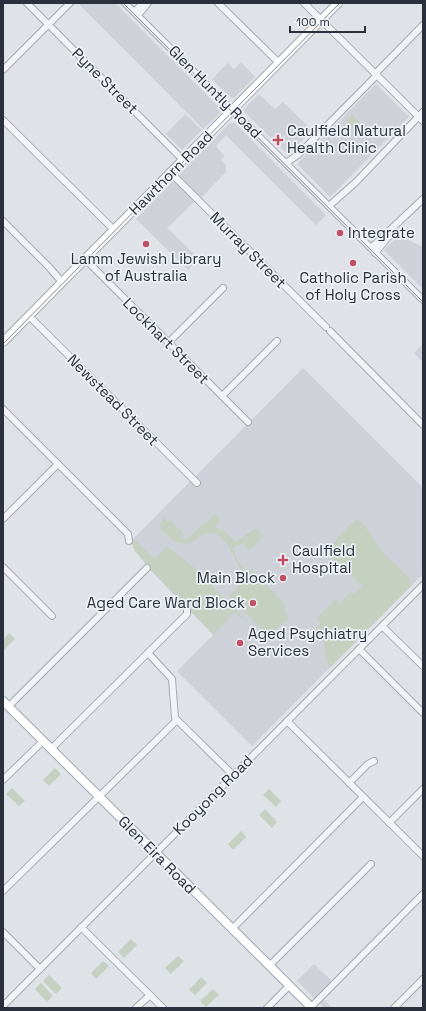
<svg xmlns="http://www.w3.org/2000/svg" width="426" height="1011" font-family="'Space Grotesk',sans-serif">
<rect width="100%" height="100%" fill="#dfe2e7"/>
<g fill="#ced2d8">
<path d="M 78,3 L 115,3 L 221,109 L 221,112 L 203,129 Z"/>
<path d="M 241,62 L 255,77 L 234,98 L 231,98 L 212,79 L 228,63 L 234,69 Z"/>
<path d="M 376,84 L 409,117 L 330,197 L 297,164 Z"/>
<path d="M 259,94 L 275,109 L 283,102 L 312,130 L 288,155 L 243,110 Z"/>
<path d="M 185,114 L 202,130 L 182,150 L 166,134 Z"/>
<path d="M 230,123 L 235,123 L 326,215 L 316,225 L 226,135 L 216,146 L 224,156 L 221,160 L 226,165 L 226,172 L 203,196 L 196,200 L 167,228 L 199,259 L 188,270 L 136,219 Z"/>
<path d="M 402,232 L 412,242 L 423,247 L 423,289 L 384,250 Z"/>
<path d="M 423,344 L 423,362 L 414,353 Z"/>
<path d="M 303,368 L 423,488 L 423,574 L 252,746 L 177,671 L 213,635 L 152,572 L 135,551 L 131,541 Z"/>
<path d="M 314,964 L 333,982 L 320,995 L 332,1008 L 324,1008 L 297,981 Z"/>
</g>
<g fill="#c5d0c1">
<path d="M 352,115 L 365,127 L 359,134 L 346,121 Z"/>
<path d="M 215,514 L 221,520 L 215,526 L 220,530 L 222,528 L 236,542 L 256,528 L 264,536 L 249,551 L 244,543 L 233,548 L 239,563 L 247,572 L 251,569 L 284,603 L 288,620 L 283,622 L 269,637 L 229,596 L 245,580 C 239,567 225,527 206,533 C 200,535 197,540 192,542 C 188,544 182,543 177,543 L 160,529 L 159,525 L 164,518 L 168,522 L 170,520 L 183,533 L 181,535 L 186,540 L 204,523 L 207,522 Z"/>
<path d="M 358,519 L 371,534 L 383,553 L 411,580 L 411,586 L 330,668 L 327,663 L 322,633 L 321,631 L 319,633 L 315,629 L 321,623 L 317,619 L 335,599 L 340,604 L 351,592 L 354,594 L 362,586 L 348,572 L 342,572 C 337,566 335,560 329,554 C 333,540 345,530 355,520 Z"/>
<path d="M 134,538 L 154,559 L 167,546 L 202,574 L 202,576 L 243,617 L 242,619 L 237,614 L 234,613 L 214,635 L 153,572 L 135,551 L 131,541 Z"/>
<path d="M 9,633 L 15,639 L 3,651 L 3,640 Z"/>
<path d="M 55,768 L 61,774 L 49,786 L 43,780 Z"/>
<path d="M 12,788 L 25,801 L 19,806 L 6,794 Z"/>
<path d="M 269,789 L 281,801 L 276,807 L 263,795 Z"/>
<path d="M 265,809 L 277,822 L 272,828 L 259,815 Z"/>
<path d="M 241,831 L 246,837 L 233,850 L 228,844 Z"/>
<path d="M 131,939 L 137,945 L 124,958 L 118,952 Z"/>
<path d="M 178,956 L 184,961 L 171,974 L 165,968 Z"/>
<path d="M 103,961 L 109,966 L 96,979 L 91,973 Z"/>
<path d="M 49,975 L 62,988 L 56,994 L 43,981 Z"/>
<path d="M 201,977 L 207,983 L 195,995 L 189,990 Z"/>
<path d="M 41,983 L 53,996 L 47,1002 L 35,989 Z"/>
<path d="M 213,989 L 219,995 L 206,1007 L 200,1001 Z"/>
</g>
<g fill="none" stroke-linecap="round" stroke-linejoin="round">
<g stroke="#a5a9b0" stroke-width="8">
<g id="minor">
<path d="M 27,3 L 183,160"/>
<path d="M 125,3 L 423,300"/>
<path d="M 218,3 L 279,63"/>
<path d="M 304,3 L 423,121"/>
<path d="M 134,12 L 143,3"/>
<path d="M 138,15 L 148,3"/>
<path d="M 3,70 L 70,3"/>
<path d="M 375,74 L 423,25"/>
<path d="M 3,120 L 114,230"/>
<path d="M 286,163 L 299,154 L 377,75"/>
<path d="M 171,173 L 326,327"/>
<path d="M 329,206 L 356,182 L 423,112"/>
<path d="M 3,221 L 48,266 L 62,282"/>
<path d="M 371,248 L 423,199"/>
<path d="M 375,253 L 389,236"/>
<path d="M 85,259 L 248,422"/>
<path d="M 29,316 L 197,483"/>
<path d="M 330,331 L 423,425"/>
<path d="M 168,343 L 223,288"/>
<path d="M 222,396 L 277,341"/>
<path d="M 3,409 L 128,534 L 129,541"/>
<path d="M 3,519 L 58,464"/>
<path d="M 3,567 L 52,616"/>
<path d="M 382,626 L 423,666"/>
<path d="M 359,649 L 423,713"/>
<path d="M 148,653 L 172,679 L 175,718 L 233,775"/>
<path d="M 9,706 L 147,568"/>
<path d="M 287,721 L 423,856"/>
<path d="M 51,749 L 187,614 L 187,611"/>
<path d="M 3,780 L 43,741"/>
<path d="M 349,783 L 368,764 L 374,761"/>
<path d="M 389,823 L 423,789"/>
<path d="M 3,891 L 177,720"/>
<path d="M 81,927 L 163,1008"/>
<path d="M 232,929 L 363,797"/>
<path d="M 3,932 L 40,969"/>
<path d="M 269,966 L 371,864"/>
<path d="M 3,1006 L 423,585"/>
<path d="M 311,1007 L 423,894"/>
<path d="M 136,1008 L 150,995"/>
<path d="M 267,1008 L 289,986"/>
<path d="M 394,1008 L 423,979"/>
</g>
</g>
<g stroke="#a0a7b1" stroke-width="10">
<g id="major">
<path d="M 3,342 L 338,3"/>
<path d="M 3,701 L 312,1008"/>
</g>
</g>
<use href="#minor" stroke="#f1f3f6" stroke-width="6"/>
<use href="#major" stroke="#fff" stroke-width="8"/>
<g stroke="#7a838f" stroke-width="1">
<path d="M 123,3 L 423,302"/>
<path d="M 3,344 L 340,3"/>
</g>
</g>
<g fill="#bf5164" stroke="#eef1f5" stroke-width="1.5">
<path d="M276 134h4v4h4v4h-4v4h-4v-4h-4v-4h4z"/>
<circle cx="340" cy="233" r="4"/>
<circle cx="146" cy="244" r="4"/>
<circle cx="353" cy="263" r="4"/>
<path d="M281 554h4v4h4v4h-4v4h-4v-4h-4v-4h4z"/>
<circle cx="283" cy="578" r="4"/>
<circle cx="253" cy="603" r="4"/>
<circle cx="240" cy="643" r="4"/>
</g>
<g text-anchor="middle" stroke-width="3.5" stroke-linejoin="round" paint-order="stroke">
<g font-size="15" fill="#2a313c" stroke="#eef1f5">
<text transform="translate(105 81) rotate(45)" y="5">Pyne Street</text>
<text transform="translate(215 92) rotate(45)" y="5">Glen Huntly Road</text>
<text transform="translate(171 173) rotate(-45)" y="5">Hawthorn Road</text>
<text transform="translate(248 250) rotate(45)" y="5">Murray Street</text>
<text transform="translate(166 341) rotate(45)" y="5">Lockhart Street</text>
<text transform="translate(113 400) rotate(45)" y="5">Newstead Street</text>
<text transform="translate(213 795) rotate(-45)" y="5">Kooyong Road</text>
<text transform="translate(157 855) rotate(45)" y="5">Glen Eira Road</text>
</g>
<g font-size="15" fill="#2a313c" stroke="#eef1f5" text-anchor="start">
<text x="287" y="136">Caulfield Natural<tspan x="287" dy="17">Health Clinic</tspan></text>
<text x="348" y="238">Integrate</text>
<text x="146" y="264" text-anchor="middle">Lamm Jewish Library<tspan x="146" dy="17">of Australia</tspan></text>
<text x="353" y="283" text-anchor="middle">Catholic Parish<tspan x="353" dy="17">of Holy Cross</tspan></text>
<text x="292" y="556">Caulfield<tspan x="292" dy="17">Hospital</tspan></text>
<text x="275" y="583" text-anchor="end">Main Block</text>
<text x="245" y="608" text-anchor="end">Aged Care Ward Block</text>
<text x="248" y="639">Aged Psychiatry<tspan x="248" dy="17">Services</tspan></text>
</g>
</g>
<rect width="426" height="1011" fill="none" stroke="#2a313c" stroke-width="8"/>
<path d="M290 26v6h75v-6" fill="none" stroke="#2a313c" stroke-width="2"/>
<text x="296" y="26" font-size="12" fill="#2a313c" stroke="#eef1f5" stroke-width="3" paint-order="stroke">100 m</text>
</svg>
